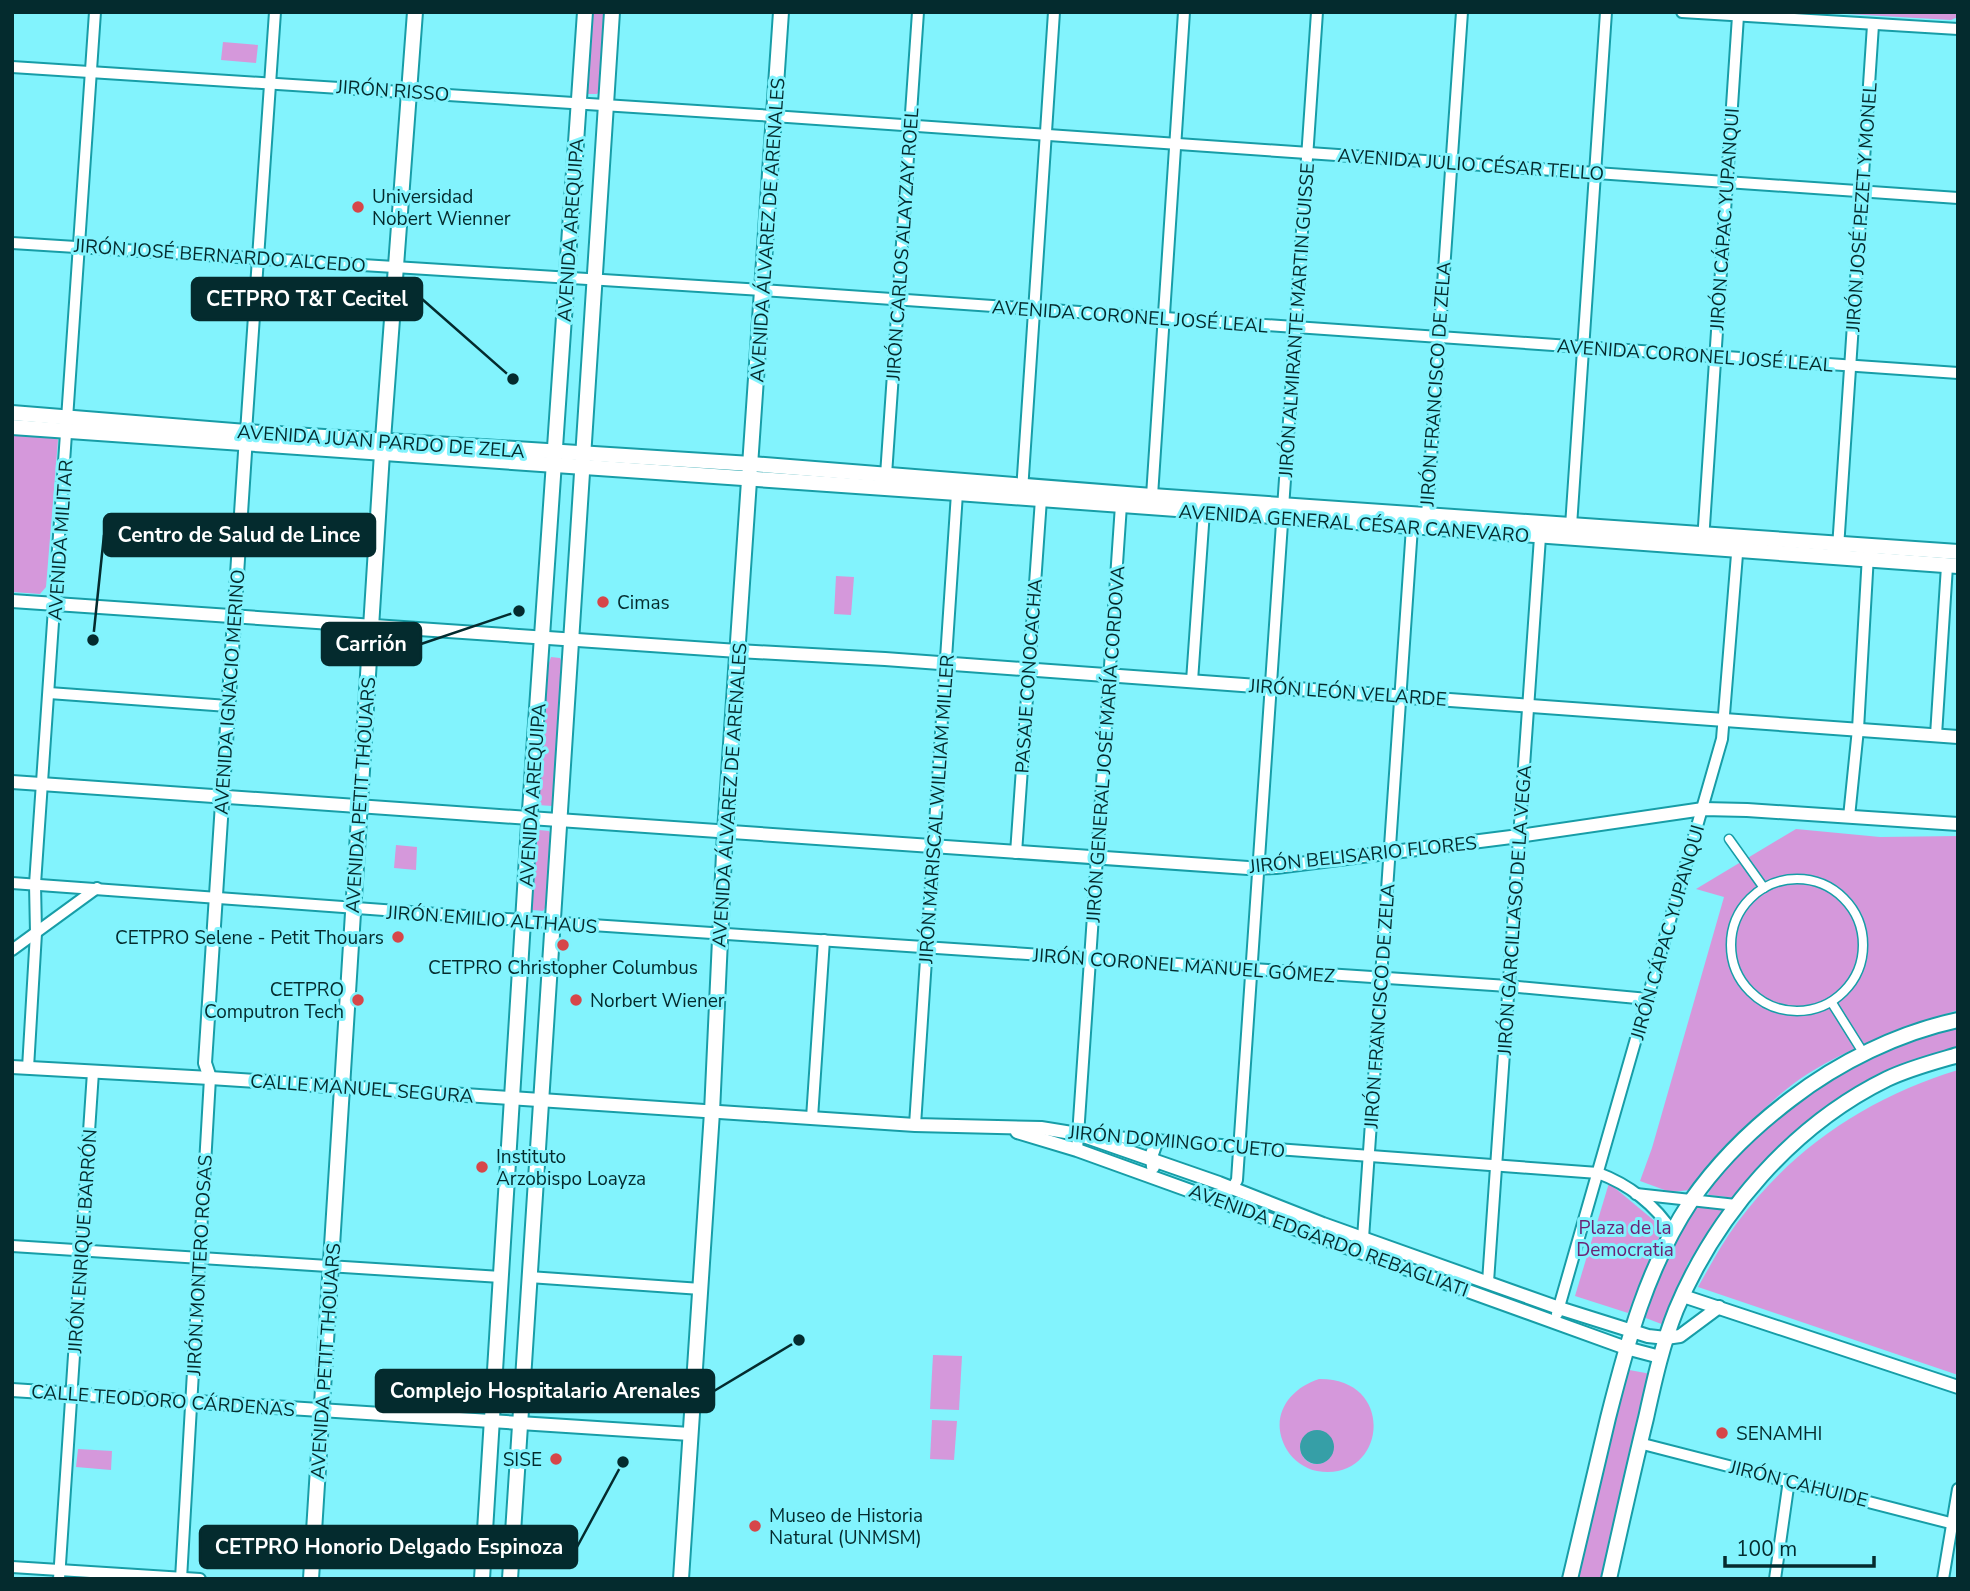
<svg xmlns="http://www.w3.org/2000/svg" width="1970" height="1591" font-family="'Nunito Sans',sans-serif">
<rect width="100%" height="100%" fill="#82f3fd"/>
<g fill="#d598db" fill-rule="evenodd">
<path d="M 590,12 L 606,12 L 601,89 L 597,94 L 586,94 L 584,88 Z"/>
<path d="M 1813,12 L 1958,12 L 1958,17 L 1951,20 Z"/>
<path d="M 223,42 L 258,45 L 256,63 L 221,60 Z"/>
<path d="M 12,432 L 53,434 L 58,440 L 46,587 L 40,594 L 12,592 Z"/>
<path d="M 836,576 L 854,577 L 851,615 L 834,614 Z"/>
<path d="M 551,657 L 560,658 L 563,665 L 552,806 L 538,805 L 547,669 Z"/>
<path d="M 1796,829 L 1880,837 L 1958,836 L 1958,1010 C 1906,1027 1856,1044 1809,1073 C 1763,1102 1727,1150 1691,1190 L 1670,1192 L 1640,1181 L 1652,1148 L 1724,897 L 1696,889 Z"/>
<path d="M 539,830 L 549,831 L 551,835 L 546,906 L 543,911 L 532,910 L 531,902 L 537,834 Z"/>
<path d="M 396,845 L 417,847 L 416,870 L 394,868 Z"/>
<path d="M 1958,1026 L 1958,1048 L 1914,1059 L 1835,1102 L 1780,1148 L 1736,1198 L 1708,1195 L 1710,1189 C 1748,1141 1798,1098 1852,1067 C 1885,1049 1922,1037 1958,1026 Z"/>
<path d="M 1958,1070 L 1958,1375 L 1698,1287 C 1710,1266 1722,1243 1737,1223 C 1792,1148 1869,1097 1958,1070 Z"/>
<path d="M 1609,1183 L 1663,1228 L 1628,1313 L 1575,1296 Z"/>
<path d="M 1699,1204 L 1724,1210 L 1688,1263 L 1664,1325 L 1643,1317 C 1657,1278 1673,1237 1699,1204 Z"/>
<path d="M 933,1355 L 962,1356 L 959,1410 L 930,1409 Z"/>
<path d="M 1624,1369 L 1651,1374 L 1603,1579 L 1574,1579 Z"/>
<path d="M 1319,1379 C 1398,1378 1386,1483 1317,1471 C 1305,1469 1293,1460 1287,1450 C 1268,1418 1288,1389 1319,1379 ZM 1330,1437 C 1345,1465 1301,1477 1300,1445 Z"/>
<path d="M 932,1420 L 957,1421 L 954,1460 L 930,1459 Z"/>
<path d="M 78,1449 L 112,1451 L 111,1470 L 76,1467 Z"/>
</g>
<circle fill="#369fa7" cx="1317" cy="1447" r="17"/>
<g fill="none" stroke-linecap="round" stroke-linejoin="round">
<g stroke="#179da7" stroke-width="11">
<g id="pedestrian">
<path d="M 1729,839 L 1764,888"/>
<circle cx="1797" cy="945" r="66"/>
<path d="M 1832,1003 L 1864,1054"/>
</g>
</g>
<g stroke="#179da7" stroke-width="14">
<g id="minor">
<path d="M 1682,12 L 1958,29"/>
<path d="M 12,67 L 759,115 L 1958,198"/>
<path d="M 12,243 L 762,290 L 1958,373"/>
<path d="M 246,432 L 275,12"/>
<path d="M 886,475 L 918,12"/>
<path d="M 1022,491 L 1054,12"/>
<path d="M 1152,496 L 1184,12"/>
<path d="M 1571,526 L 1606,12"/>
<path d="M 1703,541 L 1738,16"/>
<path d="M 1838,548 L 1873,25"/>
<path d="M 1192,681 L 1204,511"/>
<path d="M 49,693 L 228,706"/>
<path d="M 1936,735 L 1947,566"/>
<path d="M 1849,817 L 1858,729 L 1868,555"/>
<path d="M 1016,853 L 1041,499"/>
<path d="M 12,883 L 562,923 L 1508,986 L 1648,999"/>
<path d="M 12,950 L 97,888"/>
<path d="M 28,1068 L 36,933 L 35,884 L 95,12"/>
<path d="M 812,1118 L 824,940"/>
<path d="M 915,1125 L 957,493"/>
<path d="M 1088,1135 L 1598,1173 C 1628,1184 1656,1205 1673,1233"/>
<path d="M 1077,1150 L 1121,505"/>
<path d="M 1636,1194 L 1736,1205"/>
<path d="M 1210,1197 L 1232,1189 L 1237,1180 L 1317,12"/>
<path d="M 12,1246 L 501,1277"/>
<path d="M 1362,1253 L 1412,527 L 1427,515 L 1462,12"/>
<path d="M 529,1277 L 701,1289"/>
<path d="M 1488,1282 L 1540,537"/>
<path d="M 1557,1314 L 1722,739 L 1738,542"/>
<path d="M 1639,1443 L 1958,1525"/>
<path d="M 12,1567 L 200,1579"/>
<path d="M 59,1579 L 93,1072"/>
<path d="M 181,1579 L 210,1078"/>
<path d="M 1775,1579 L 1789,1480"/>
<path d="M 1943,1579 L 1958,1489"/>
</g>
</g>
<g stroke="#179da7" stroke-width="16">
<g id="tertiary">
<path d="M 12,601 L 738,651 L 885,659 L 1958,737"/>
<path d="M 12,782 L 1248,868 L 1276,867 L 1519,836 L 1703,809 L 1747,810 L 1958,824"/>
<path d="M 12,1067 L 210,1078 L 915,1125 L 1041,1128 L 1078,1134 L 1219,1183 L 1323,1224 L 1559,1308 L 1648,1336 L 1666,1338 L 1680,1336 L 1719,1307"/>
<path d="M 210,1078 L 205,1063 L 246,437"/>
<path d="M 1017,1132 L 1077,1150 L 1626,1348 L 1660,1357"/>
<path d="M 1153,1167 L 1152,1154 L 1157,1140"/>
<path d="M 1683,1296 L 1958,1387"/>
<path d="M 12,1390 L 690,1434"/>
</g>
</g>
<g stroke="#179da7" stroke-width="18">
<g id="secondary">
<path d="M 12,413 L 246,432 L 751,464 L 1152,496 L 1958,552"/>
<path d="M 12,427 L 957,493 L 1958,566"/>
<path d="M 311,1579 L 382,453 L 415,12"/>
<path d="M 482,1579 L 529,825 L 585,12"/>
<path d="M 510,1579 L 612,12"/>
<path d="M 681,1579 L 712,1112 L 725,832 L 781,12"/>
<path d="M 1570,1579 C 1583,1525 1595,1472 1608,1418 C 1627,1343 1647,1267 1691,1201 C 1718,1162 1754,1127 1791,1099 C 1839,1062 1898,1033 1958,1020"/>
<path d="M 1609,1579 C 1621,1525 1633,1471 1646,1418 C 1654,1382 1662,1345 1676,1310 C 1716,1214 1793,1125 1887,1079 C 1910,1068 1934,1062 1958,1055"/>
</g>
</g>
<use href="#pedestrian" stroke="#fff" stroke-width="8"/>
<use href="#minor" stroke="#fff" stroke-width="10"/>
<use href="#tertiary" stroke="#fff" stroke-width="12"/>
<use href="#secondary" stroke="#fff" stroke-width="14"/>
</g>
<g fill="#d64649" stroke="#82f3fd" stroke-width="2.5">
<circle cx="358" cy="207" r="7"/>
<circle cx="603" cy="602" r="7"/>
<circle cx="398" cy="937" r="7"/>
<circle cx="563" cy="945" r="7"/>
<circle cx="358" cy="1000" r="7"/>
<circle cx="576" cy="1000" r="7"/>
<circle cx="482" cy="1167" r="7"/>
<circle cx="1722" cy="1433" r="7"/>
<circle cx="556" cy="1459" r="7"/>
<circle cx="755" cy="1526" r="7"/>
</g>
<g text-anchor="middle" stroke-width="6" stroke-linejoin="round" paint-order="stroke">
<g font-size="19" fill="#042b2e" stroke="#82f3fd">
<text transform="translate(393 90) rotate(4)" y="7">JIRÓN RISSO</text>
<text transform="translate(1471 164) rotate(4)" y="7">AVENIDA JULIO CÉSAR TELLO</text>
<text transform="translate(1861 207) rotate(-86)" y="7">JIRÓN JOSÉ PEZET Y MONEL</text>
<text transform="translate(1724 219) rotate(-86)" y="7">JIRÓN CÁPAC YUPANQUI</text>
<text transform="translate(570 230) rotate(-86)" y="7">AVENIDA AREQUIPA</text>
<text transform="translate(767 230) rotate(-86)" y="7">AVENIDA ÁLVAREZ DE ARENALES</text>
<text transform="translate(902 244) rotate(-86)" y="7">JIRÓN CARLOS ALAYZAY ROEL</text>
<text transform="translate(220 255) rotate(4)" y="7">JIRÓN JOSÉ BERNARDO ALCEDO</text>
<text transform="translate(1130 316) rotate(4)" y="7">AVENIDA CORONEL JOSÉ LEAL</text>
<text transform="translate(1296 320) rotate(-86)" y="7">JIRÓN ALMIRANTE MARTIN GUISSE</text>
<text transform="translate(1695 355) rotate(4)" y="7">AVENIDA CORONEL JOSÉ LEAL</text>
<text transform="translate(1435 384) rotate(-86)" y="7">JIRÓN FRANCISCO DE ZELA</text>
<text transform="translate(381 441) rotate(4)" y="7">AVENIDA JUAN PARDO DE ZELA</text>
<text transform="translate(1354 523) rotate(4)" y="7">AVENIDA GENERAL CÉSAR CANEVARO</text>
<text transform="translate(60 540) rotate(-86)" y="7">AVENIDA MILITAR</text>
<text transform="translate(1028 676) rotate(-86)" y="7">PASAJE CONOCACHA</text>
<text transform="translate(229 692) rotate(-86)" y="7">AVENIDA IGNACIO MERINO</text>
<text transform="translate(1348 692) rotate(4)" y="7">JIRÓN LEÓN VELARDE</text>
<text transform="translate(1105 744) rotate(-86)" y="7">JIRÓN GENERAL JOSÉ MARÍA CORDOVA</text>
<text transform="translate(360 795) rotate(-86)" y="7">AVENIDA PETIT THOUARS</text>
<text transform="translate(532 795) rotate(-86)" y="7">AVENIDA AREQUIPA</text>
<text transform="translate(729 795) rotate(-86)" y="7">AVENIDA ÁLVAREZ DE ARENALES</text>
<text transform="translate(936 809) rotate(-86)" y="7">JIRÓN MARISCAL WILLIAM MILLER</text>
<text transform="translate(1363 854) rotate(-6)" y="7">JIRÓN BELISARIO FLORES</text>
<text transform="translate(1514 910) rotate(-86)" y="7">JIRÓN GARCILLASO DE LA VEGA</text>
<text transform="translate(492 919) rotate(4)" y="7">JIRÓN EMILIO ALTHAUS</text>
<text transform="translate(1667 932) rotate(-74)" y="7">JIRÓN CÁPAC YUPANQUI</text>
<text transform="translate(1184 965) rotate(4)" y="7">JIRÓN CORONEL MANUEL GÓMEZ</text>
<text transform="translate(1379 1006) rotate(-86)" y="7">JIRÓN FRANCISCO DE ZELA</text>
<text transform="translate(362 1088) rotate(4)" y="7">CALLE MANUEL SEGURA</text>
<text transform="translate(1177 1141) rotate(5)" y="7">JIRÓN DOMINGO CUETO</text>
<text transform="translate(1329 1240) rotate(20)" y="7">AVENIDA EDGARDO REBAGLIATI</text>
<text transform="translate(82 1241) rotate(-86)" y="7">JIRÓN ENRIQUE BARRÓN</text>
<text transform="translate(199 1265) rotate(-87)" y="7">JIRÓN MONTERO ROSAS</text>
<text transform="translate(325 1361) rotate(-86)" y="7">AVENIDA PETIT THOUARS</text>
<text transform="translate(163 1400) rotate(4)" y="7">CALLE TEODORO CÁRDENAS</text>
<text transform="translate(1799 1483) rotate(14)" y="7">JIRÓN CAHUIDE</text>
</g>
<g font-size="19" fill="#042b2e" stroke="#82f3fd" text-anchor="start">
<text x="372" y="203">Universidad<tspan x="372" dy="22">Nobert Wienner</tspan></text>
<text x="617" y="609">Cimas</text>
<text x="384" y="944" text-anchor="end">CETPRO Selene - Petit Thouars</text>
<text x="563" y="974" text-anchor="middle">CETPRO Christopher Columbus</text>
<text x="344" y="996" text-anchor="end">CETPRO<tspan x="344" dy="22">Computron Tech</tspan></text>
<text x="590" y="1007">Norbert Wiener</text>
<text x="496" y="1163">Instituto<tspan x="496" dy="22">Arzobispo Loayza</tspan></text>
<text x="1736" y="1440">SENAMHI</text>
<text x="542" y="1466" text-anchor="end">SISE</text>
<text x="769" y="1522">Museo de Historia<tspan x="769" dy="22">Natural (UNMSM)</tspan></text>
</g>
<g font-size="19" fill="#6c2375" stroke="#82f3fd">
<text x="1625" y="1234">Plaza de la<tspan x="1625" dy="22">Democratia</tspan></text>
</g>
</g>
<path fill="none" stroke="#042b2e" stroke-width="2.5" d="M513 379L422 299M93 640L104 535M519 611L421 644M799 1340L714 1391M623 1462L577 1547"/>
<g fill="#042b2e" stroke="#82f3fd" stroke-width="2.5">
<circle cx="513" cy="379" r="7"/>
<circle cx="93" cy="640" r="7"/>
<circle cx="519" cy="611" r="7"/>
<circle cx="799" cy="1340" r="7"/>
<circle cx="623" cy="1462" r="7"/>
</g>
<g fill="#042b2e" stroke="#042b2e" stroke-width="2.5">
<rect x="192" y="278" width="230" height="42" rx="7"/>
<rect x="104" y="514" width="271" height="42" rx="7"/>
<rect x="322" y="623" width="99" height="42" rx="7"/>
<rect x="376" y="1370" width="338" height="42" rx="7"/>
<rect x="200" y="1526" width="377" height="42" rx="7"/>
</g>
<g font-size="21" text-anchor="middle" font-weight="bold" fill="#fff">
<text x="307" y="306">CETPRO T&amp;T Cecitel</text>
<text x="239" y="542">Centro de Salud de Lince</text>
<text x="371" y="651">Carrión</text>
<text x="545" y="1398">Complejo Hospitalario Arenales</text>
<text x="389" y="1554">CETPRO Honorio Delgado Espinoza</text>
</g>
<rect width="1970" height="1591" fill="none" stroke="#042b2e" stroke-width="28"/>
<path d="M1725 1556v10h149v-10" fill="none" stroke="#042b2e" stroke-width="3.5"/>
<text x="1736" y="1556" font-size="21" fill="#042b2e" stroke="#82f3fd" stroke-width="5" paint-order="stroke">100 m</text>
</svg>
